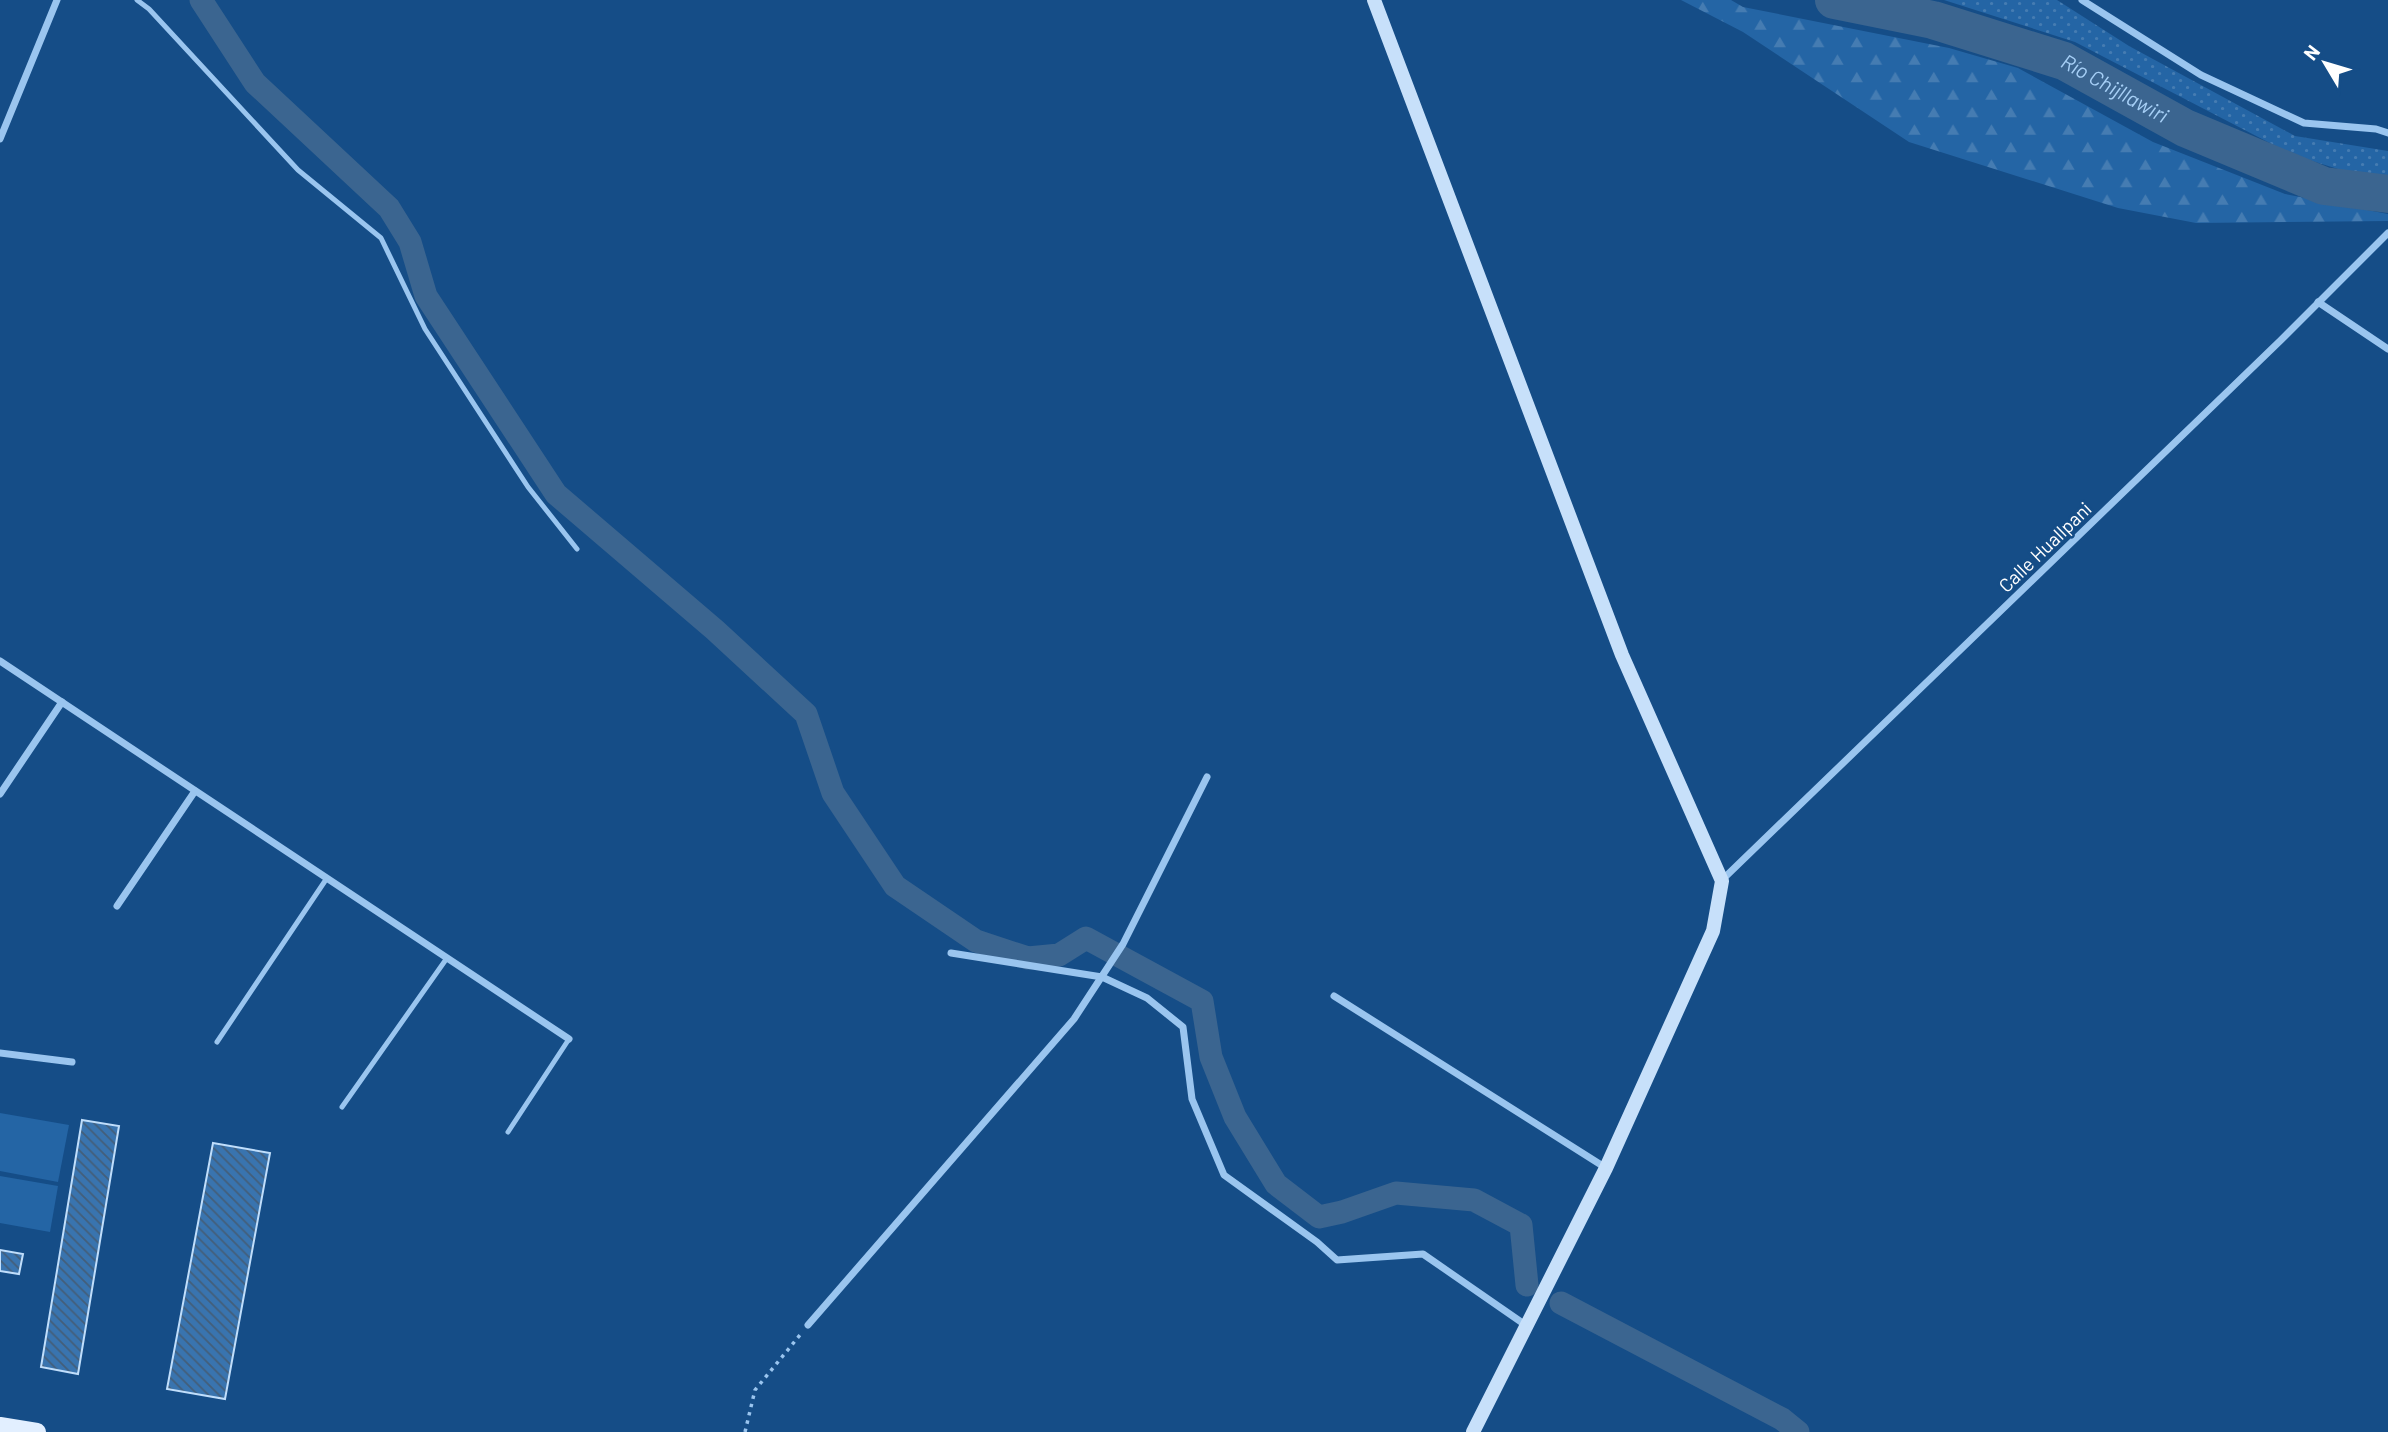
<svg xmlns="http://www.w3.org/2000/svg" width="2388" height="1432" font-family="Barlow,sans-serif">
<defs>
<pattern id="grass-dots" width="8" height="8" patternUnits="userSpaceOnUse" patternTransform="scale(1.75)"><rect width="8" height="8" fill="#2465a5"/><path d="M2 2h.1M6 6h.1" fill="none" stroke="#457cb2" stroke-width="1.8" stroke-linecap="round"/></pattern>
<pattern id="forest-firs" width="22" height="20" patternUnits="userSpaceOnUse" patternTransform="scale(1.75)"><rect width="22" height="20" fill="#2465a5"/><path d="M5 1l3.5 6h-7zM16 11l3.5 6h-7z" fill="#457cb2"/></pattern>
<pattern id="building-back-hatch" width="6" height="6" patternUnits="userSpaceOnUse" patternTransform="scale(1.75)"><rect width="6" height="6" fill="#3974af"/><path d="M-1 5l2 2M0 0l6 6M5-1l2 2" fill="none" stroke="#435e79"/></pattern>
</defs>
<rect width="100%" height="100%" fill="#154d87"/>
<path fill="url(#grass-dots)" d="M 1944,0 L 2057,0 L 2129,46 L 2295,136 L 2388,151 L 2388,178 L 2354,174 L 2293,155 L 2075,42 Z"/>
<path fill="url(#forest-firs)" d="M 1681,0 L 1731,0 L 1743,7 L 1949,48 L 2018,68 L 2153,142 L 2285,194 L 2388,214 L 2388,221 L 2196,223 L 2118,208 L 1909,142 L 1743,32 Z"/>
<g fill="#2465a5">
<path d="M 0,1113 L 69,1125 L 58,1182 L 0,1171 Z"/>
<path d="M 0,1176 L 58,1186 L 50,1232 L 0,1223 Z"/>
</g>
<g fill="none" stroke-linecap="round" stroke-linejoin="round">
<g stroke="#3b6590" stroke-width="23">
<path d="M 201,0 L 255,83 L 389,208 L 410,242 L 426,296 L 556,494 L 715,630 L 806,714 L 833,793 L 895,886 L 976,941 L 1028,958 L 1059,955 L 1086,938 L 1202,1001 L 1211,1057 L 1235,1117 L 1276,1184 L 1319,1217 L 1342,1212 L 1396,1193 L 1474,1200 L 1521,1225 L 1527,1285"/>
<path d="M 1561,1303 L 1782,1419 L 1798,1432"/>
</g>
<path stroke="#3b6590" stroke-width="38" id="s1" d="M 1834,0 L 1933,20 L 2064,61 L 2185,128 L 2324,186 L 2388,194"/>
</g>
<g fill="url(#building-back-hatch)" stroke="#c0defb" stroke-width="2">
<path d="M 82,1120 L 119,1126 L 78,1374 L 41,1367 Z"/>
<path d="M 213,1143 L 270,1153 L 225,1399 L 167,1389 Z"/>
<path d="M 0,1250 L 23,1254 L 19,1274 L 0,1271 Z"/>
</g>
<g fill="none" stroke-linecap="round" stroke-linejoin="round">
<path stroke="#9ac5ef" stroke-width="3.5" stroke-dasharray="3.5 5" stroke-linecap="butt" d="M 745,1432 L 755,1390 L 800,1335"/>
<g stroke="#9ac5ef" stroke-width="5">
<path d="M 137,0 L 149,9 L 298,170 L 381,238 L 425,329 L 528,487 L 577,549"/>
<path d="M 217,1042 L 327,878"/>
<path d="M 342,1107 L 447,958"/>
<path d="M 508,1132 L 569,1039"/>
</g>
<g stroke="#9ac5ef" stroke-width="7">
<path d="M 2082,0 L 2201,75 L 2304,123 L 2376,129 L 2388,133"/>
<path d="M 0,139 L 57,0"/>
<path d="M 2318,302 L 2388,349"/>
<path d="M 0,661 L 569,1039"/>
<path d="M 0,794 L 62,702"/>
<path d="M 1722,880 L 2281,340 L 2388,233"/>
<path d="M 117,906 L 195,791"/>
<path d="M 951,953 L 1102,977 L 1147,998 L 1183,1027 L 1192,1099 L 1224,1175 L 1317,1242 L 1337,1260 L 1423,1254 L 1527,1326"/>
<path d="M 1334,996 L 1606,1168"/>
<path d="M 0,1053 L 72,1062"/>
<path d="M 808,1325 L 1074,1019 L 1123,944 L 1207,777"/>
</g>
<path stroke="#c7e0fa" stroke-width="14" d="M 1374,0 L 1622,655 L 1722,881 L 1713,931 L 1606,1168 L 1473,1432"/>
<path stroke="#e2efff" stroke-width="18" d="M 0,1426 L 37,1432"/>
</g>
<g text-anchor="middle" stroke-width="5" stroke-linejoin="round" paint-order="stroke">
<g font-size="19" fill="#fff" stroke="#154d87">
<text transform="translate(2045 547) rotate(-44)" y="7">Calle Huallpani</text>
</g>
<g font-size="21" font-style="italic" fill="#a6cff6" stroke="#154d87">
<text dy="7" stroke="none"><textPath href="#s1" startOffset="296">Río Chijllawiri</textPath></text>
</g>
</g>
<g transform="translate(2325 63) rotate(308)" stroke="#154d87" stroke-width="5" paint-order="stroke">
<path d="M0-5L12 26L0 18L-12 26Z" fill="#ffffff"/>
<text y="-10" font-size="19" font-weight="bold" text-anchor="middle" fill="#ffffff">N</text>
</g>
</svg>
